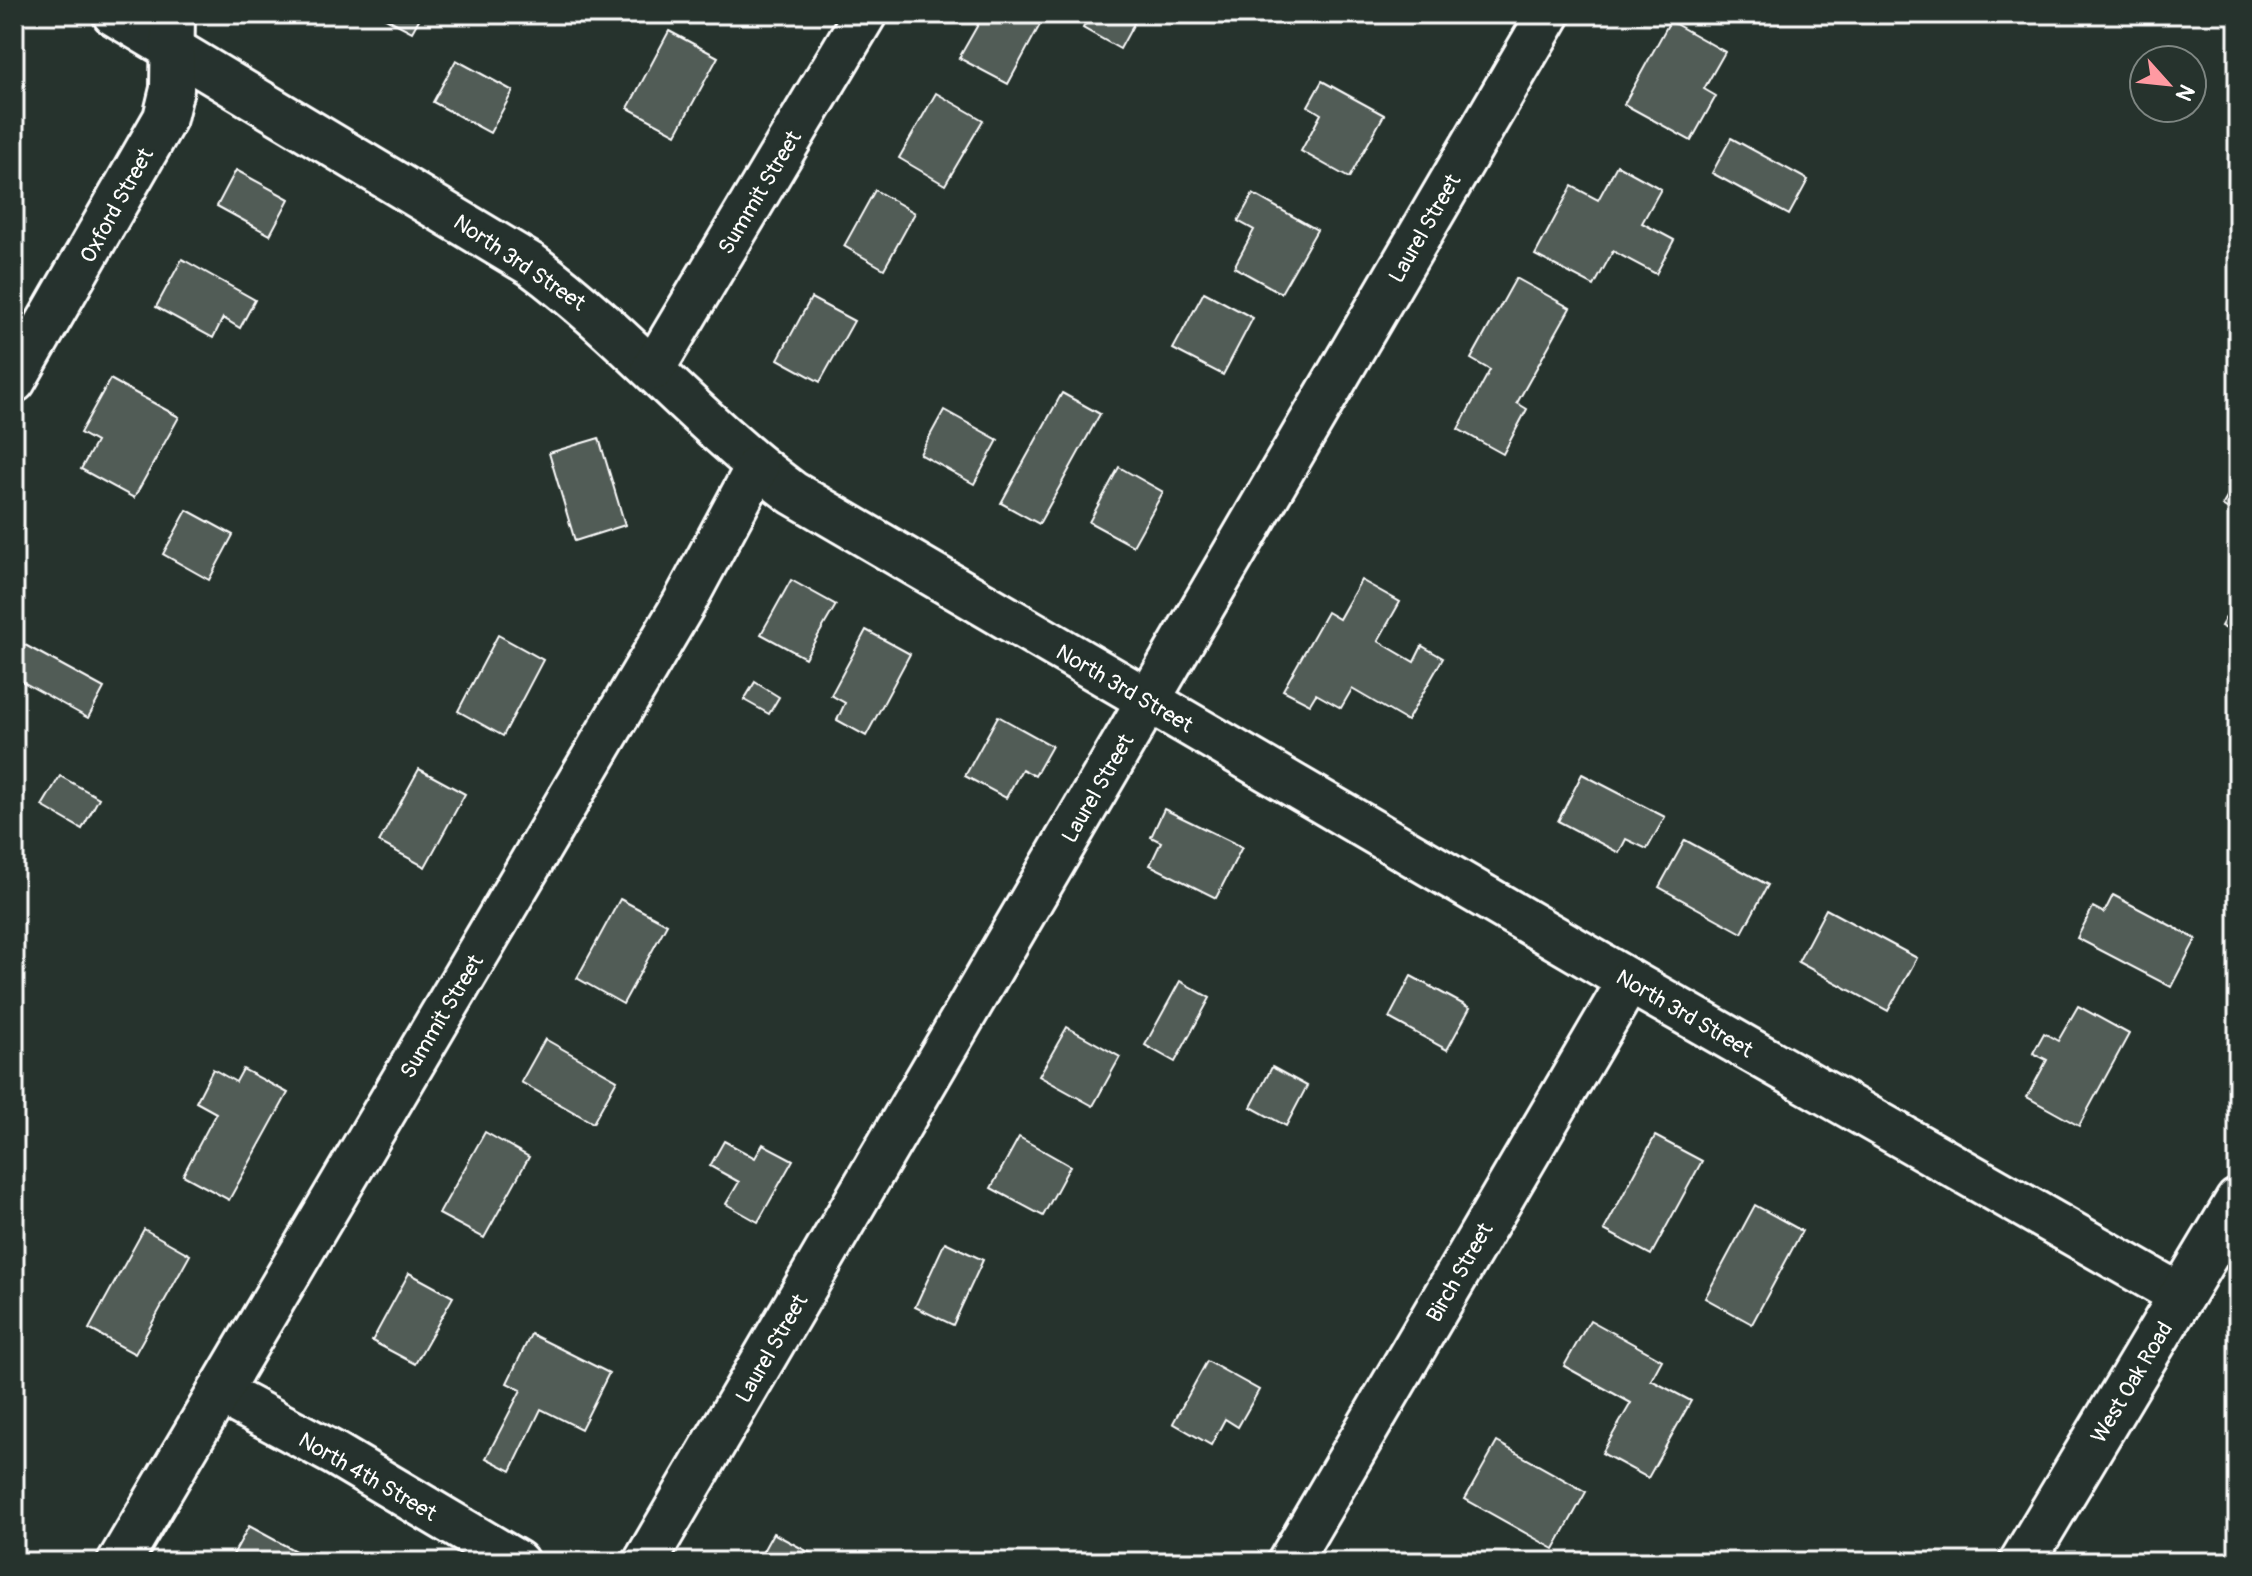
<svg xmlns="http://www.w3.org/2000/svg" width="2252" height="1576" font-family="Pangolin,sans-serif">
<rect width="100%" height="100%" fill="#26332d"/>
<filter id="ink" filterUnits="userSpaceOnUse"><feTurbulence type="fractalNoise" baseFrequency=".0125" numOctaves="2"/><feDisplacementMap in="SourceGraphic" scale="16" xChannelSelector="R" yChannelSelector="G"/><feConvolveMatrix kernelMatrix="1 2 1 2 8 2 1 2 1" color-interpolation-filters="sRGB"/></filter>
<g filter="url(#ink)">
<g fill="#515c57" stroke="#fff" stroke-width="2">
<path d="M 378,14 L 422,14 L 412,32 Z"/>
<path d="M 984,14 L 1029,14 L 1042,21 L 1008,84 L 959,58 Z"/>
<path d="M 1090,14 L 1130,14 L 1137,18 L 1120,49 L 1083,28 Z"/>
<path d="M 1670,21 L 1725,52 L 1704,89 L 1716,96 L 1691,141 L 1624,104 Z"/>
<path d="M 669,31 L 718,57 L 676,134 L 628,108 Z"/>
<path d="M 456,60 L 513,91 L 490,133 L 433,102 Z"/>
<path d="M 1322,81 L 1384,115 L 1349,178 L 1301,151 L 1321,114 L 1308,106 Z"/>
<path d="M 936,93 L 983,120 L 945,185 L 899,158 Z"/>
<path d="M 1731,138 L 1808,180 L 1789,215 L 1712,173 Z"/>
<path d="M 1617,165 L 1661,189 L 1642,223 L 1674,240 L 1656,274 L 1613,251 L 1594,286 L 1535,255 L 1572,186 L 1598,200 Z"/>
<path d="M 236,170 L 289,199 L 270,235 L 217,206 Z"/>
<path d="M 875,190 L 915,213 L 884,269 L 844,246 Z"/>
<path d="M 1253,194 L 1317,230 L 1281,293 L 1234,267 L 1254,230 L 1238,221 Z"/>
<path d="M 182,259 L 255,300 L 240,328 L 223,318 L 213,338 L 156,307 Z"/>
<path d="M 1516,278 L 1570,308 L 1517,403 L 1527,409 L 1503,454 L 1458,429 L 1490,370 L 1471,359 Z"/>
<path d="M 1204,292 L 1253,318 L 1223,375 L 1173,349 Z"/>
<path d="M 811,298 L 854,321 L 820,382 L 778,359 Z"/>
<path d="M 110,379 L 179,417 L 134,498 L 81,469 L 96,442 L 80,433 Z"/>
<path d="M 1062,393 L 1100,414 L 1039,524 L 1001,503 Z"/>
<path d="M 944,410 L 998,440 L 974,484 L 920,454 Z"/>
<path d="M 599,438 L 625,525 L 575,541 L 549,453 Z"/>
<path d="M 1119,467 L 1163,492 L 1133,546 L 1089,522 Z"/>
<path d="M 2238,479 L 2238,516 L 2222,506 Z"/>
<path d="M 187,510 L 233,535 L 209,580 L 163,554 Z"/>
<path d="M 791,580 L 836,605 L 805,658 L 761,634 Z"/>
<path d="M 1361,580 L 1400,602 L 1378,641 L 1414,662 L 1422,646 L 1443,658 L 1407,721 L 1352,689 L 1341,708 L 1316,694 L 1310,704 L 1283,690 L 1327,612 L 1339,619 Z"/>
<path d="M 2238,596 L 2238,635 L 2221,626 Z"/>
<path d="M 866,630 L 910,654 L 866,736 L 837,720 L 845,703 L 831,695 Z"/>
<path d="M 498,635 L 543,660 L 503,736 L 458,711 Z"/>
<path d="M 14,639 L 104,688 L 88,718 L 14,677 Z"/>
<path d="M 755,682 L 779,697 L 769,714 L 744,700 Z"/>
<path d="M 998,716 L 1052,746 L 1035,776 L 1022,769 L 1006,798 L 965,776 Z"/>
<path d="M 419,769 L 465,794 L 425,867 L 379,842 Z"/>
<path d="M 1582,774 L 1665,817 L 1647,849 L 1626,839 L 1619,853 L 1558,821 Z"/>
<path d="M 60,776 L 99,798 L 82,829 L 42,806 Z"/>
<path d="M 1164,809 L 1242,847 L 1216,898 L 1150,865 L 1161,842 L 1151,837 Z"/>
<path d="M 1685,840 L 1768,885 L 1742,933 L 1659,887 Z"/>
<path d="M 2113,895 L 2196,939 L 2171,987 L 2077,938 L 2093,907 L 2104,913 Z"/>
<path d="M 620,899 L 667,924 L 623,1004 L 577,978 Z"/>
<path d="M 1826,909 L 1917,958 L 1888,1011 L 1798,962 Z"/>
<path d="M 1411,976 L 1470,1008 L 1447,1050 L 1389,1018 Z"/>
<path d="M 1180,981 L 1210,998 L 1175,1062 L 1145,1045 Z"/>
<path d="M 2078,1006 L 2129,1034 L 2079,1126 L 2027,1097 L 2047,1060 L 2033,1053 L 2044,1033 L 2058,1041 Z"/>
<path d="M 1067,1027 L 1120,1057 L 1093,1106 L 1039,1076 Z"/>
<path d="M 545,1039 L 617,1080 L 593,1123 L 521,1082 Z"/>
<path d="M 1272,1067 L 1307,1086 L 1286,1126 L 1251,1107 Z"/>
<path d="M 213,1069 L 236,1082 L 243,1069 L 288,1093 L 229,1200 L 183,1175 L 216,1113 L 196,1102 Z"/>
<path d="M 485,1132 L 529,1157 L 484,1238 L 439,1214 Z"/>
<path d="M 1655,1136 L 1702,1161 L 1651,1255 L 1604,1230 Z"/>
<path d="M 1019,1137 L 1070,1166 L 1043,1216 L 991,1188 Z"/>
<path d="M 724,1141 L 755,1158 L 763,1144 L 793,1160 L 758,1222 L 726,1204 L 739,1182 L 710,1166 Z"/>
<path d="M 1755,1205 L 1802,1231 L 1752,1324 L 1705,1298 Z"/>
<path d="M 144,1229 L 190,1255 L 135,1354 L 89,1329 Z"/>
<path d="M 945,1242 L 983,1260 L 953,1325 L 915,1307 Z"/>
<path d="M 409,1273 L 453,1297 L 415,1364 L 372,1341 Z"/>
<path d="M 1590,1320 L 1662,1360 L 1651,1380 L 1691,1401 L 1648,1478 L 1602,1453 L 1631,1403 L 1564,1366 Z"/>
<path d="M 531,1334 L 609,1373 L 581,1429 L 541,1409 L 511,1471 L 486,1458 L 521,1390 L 507,1383 Z"/>
<path d="M 1207,1361 L 1259,1390 L 1238,1427 L 1225,1419 L 1211,1445 L 1173,1423 Z"/>
<path d="M 1497,1442 L 1586,1492 L 1554,1549 L 1465,1499 Z"/>
<path d="M 249,1526 L 299,1553 L 294,1562 L 229,1562 Z"/>
<path d="M 773,1533 L 827,1562 L 757,1562 Z"/>
</g>
<g fill="none" stroke-linecap="round" stroke-linejoin="round">
<g stroke="#fff" stroke-width="48">
<g id="street">
<path d="M 114,14 L 532,265 C 625,334 700,425 793,493 L 1629,981 L 2182,1296"/>
<path d="M 653,369 L 865,14"/>
<path d="M 14,381 L 165,118 L 172,89 L 173,14"/>
<path d="M 219,1392 L 335,1454 L 517,1562"/>
<path d="M 119,1562 L 683,605 L 757,467"/>
<path d="M 645,1562 L 1549,14"/>
<path d="M 1289,1562 L 1629,981"/>
</g>
</g>
<g stroke="#fff" stroke-width="50">
<path id="secondary" d="M 2022,1562 L 2238,1201"/>
</g>
<use href="#street" stroke="#26332d" stroke-width="42"/>
<use href="#secondary" stroke="#26332d" stroke-width="44"/>
</g>
</g>
<g text-anchor="middle" stroke-width="6" stroke-linejoin="round" paint-order="stroke">
<g font-size="22" fill="#fff" stroke="#26332d">
<text transform="translate(759 192) rotate(-59)" y="8">Summit Street</text>
<text transform="translate(116 205) rotate(-61)" y="8">Oxford Street</text>
<text transform="translate(1424 228) rotate(-60)" y="8">Laurel Street</text>
<text transform="translate(520 262) rotate(34)" y="8">North 3rd Street</text>
<text transform="translate(1125 688) rotate(30)" y="8">North 3rd Street</text>
<text transform="translate(1097 788) rotate(-60)" y="8">Laurel Street</text>
<text transform="translate(1685 1013) rotate(30)" y="8">North 3rd Street</text>
<text transform="translate(441 1016) rotate(-59)" y="8">Summit Street</text>
<text transform="translate(1459 1272) rotate(-60)" y="8">Birch Street</text>
<text transform="translate(771 1348) rotate(-60)" y="8">Laurel Street</text>
<text transform="translate(2131 1382) rotate(-59)" y="8">West Oak Road</text>
<text transform="translate(368 1476) rotate(30)" y="8">North 4th Street</text>
</g>
</g>
<rect width="2252" height="1576" fill="none" stroke="#26332d" stroke-width="48"/>
<rect x="24" y="24" width="2204" height="1528" fill="none" stroke="#fff" stroke-width="3" filter="url(#ink)"/>
<g transform="translate(2168 84) rotate(117)"><circle r="38" fill="#26332d" stroke="#7d8581" stroke-width="2"/>
<path d="M0-6L14 30L0 20L-14 30Z" fill="#ff9aa2"/>
<text y="-12" font-size="22" font-weight="bold" text-anchor="middle" fill="#ffffff">N</text>
</g>
</svg>
